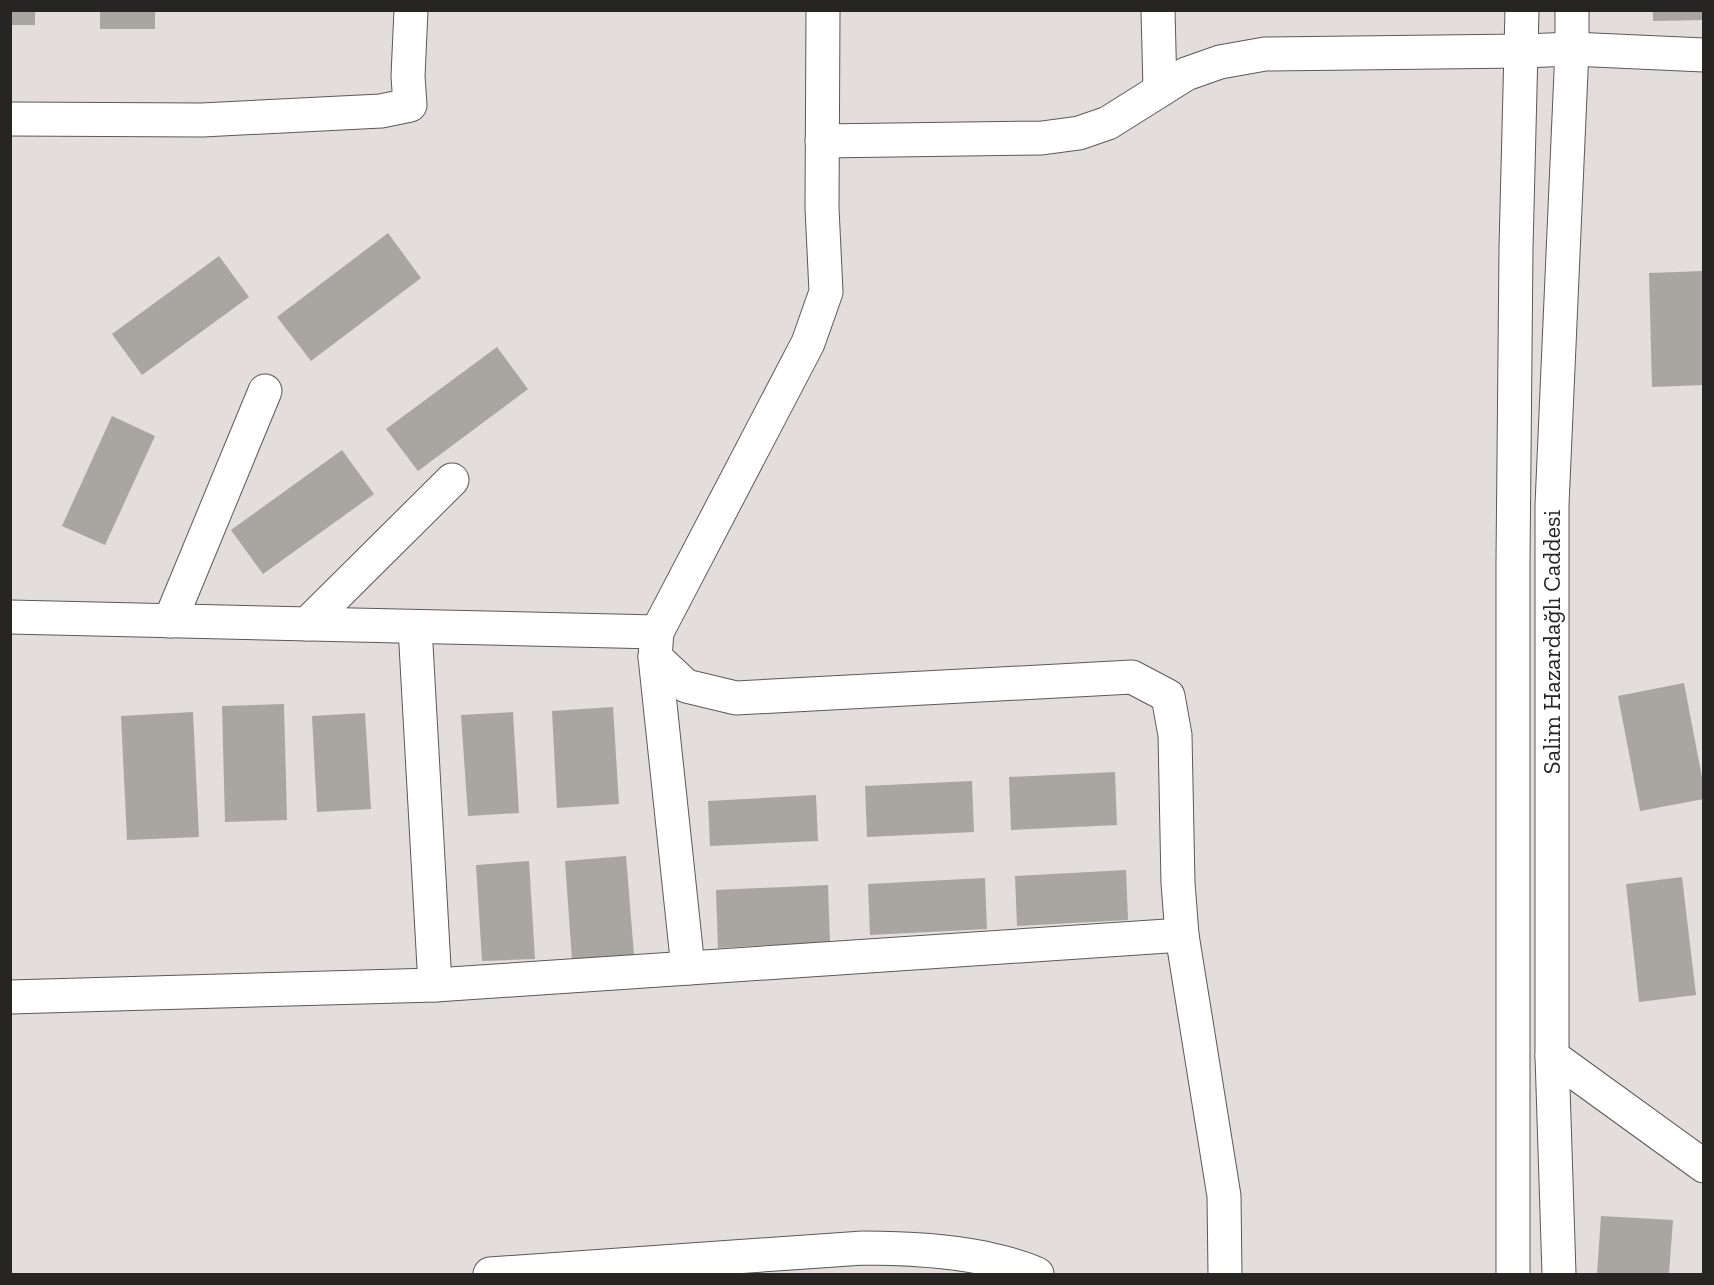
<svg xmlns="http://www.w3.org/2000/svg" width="1714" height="1285" font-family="'Zilla Slab',serif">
<rect width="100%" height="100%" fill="#e3dddb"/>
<g fill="#a9a5a1">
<rect x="10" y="10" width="25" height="15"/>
<rect x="100" y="10" width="55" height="19"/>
<path d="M 1653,10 L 1704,10 L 1704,20 L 1653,21 Z"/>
<path d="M 388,233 L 421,278 L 311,361 L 277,317 Z"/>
<path d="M 219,256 L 249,297 L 142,375 L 112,334 Z"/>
<path d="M 1704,271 L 1704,385 L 1652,387 L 1649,273 Z"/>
<path d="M 497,347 L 528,389 L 418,471 L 386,429 Z"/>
<path d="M 112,416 L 155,436 L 105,545 L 62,526 Z"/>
<path d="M 342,450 L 374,494 L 263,574 L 231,530 Z"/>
<path d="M 1684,683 L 1704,788 L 1704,799 L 1640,811 L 1618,696 Z"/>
<path d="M 284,704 L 287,820 L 225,822 L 222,706 Z"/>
<path d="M 613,707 L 619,804 L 557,808 L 552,711 Z"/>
<path d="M 193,712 L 199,837 L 127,840 L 121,716 Z"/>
<path d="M 513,712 L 519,813 L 468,816 L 461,715 Z"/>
<path d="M 365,713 L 371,809 L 317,812 L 312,716 Z"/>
<path d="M 1115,772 L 1117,825 L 1011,830 L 1009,777 Z"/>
<path d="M 972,781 L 974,832 L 867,837 L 865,786 Z"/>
<path d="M 816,795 L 818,841 L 710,846 L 708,801 Z"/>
<path d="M 626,856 L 634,955 L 572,960 L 565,861 Z"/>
<path d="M 529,861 L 535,959 L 482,961 L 476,865 Z"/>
<path d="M 1126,870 L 1128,920 L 1017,926 L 1015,876 Z"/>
<path d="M 1682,877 L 1696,995 L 1639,1002 L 1626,884 Z"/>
<path d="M 985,878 L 987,929 L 870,935 L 868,884 Z"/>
<path d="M 828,885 L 830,942 L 718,948 L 716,890 Z"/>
<path d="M 1601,1216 L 1673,1220 L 1669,1274 L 1597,1274 Z"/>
</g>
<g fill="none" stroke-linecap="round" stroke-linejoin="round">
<g stroke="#5d5957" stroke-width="35">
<g id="street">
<path d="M 1158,10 L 1160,90"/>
<path d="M 10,119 L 202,120 L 381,111 L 410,105 L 408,76 L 411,10"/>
<path d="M 822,141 L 1042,138 L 1079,133 L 1108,123 L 1186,74 L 1220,62 L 1265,54 L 1522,51 L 1572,49 L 1704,55"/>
<path d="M 10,617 L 657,632 L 808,343 L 826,292 L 822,208 L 823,10"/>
<path d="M 170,621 L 265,391"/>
<path d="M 307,624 L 452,480"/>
<path d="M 415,627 L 435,985 L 1182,935"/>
<path d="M 657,632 L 655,657 L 686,686 L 736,698 L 1132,677 L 1168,696 L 1175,735 L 1178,883 L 1182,935 L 1224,1196 L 1225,1274"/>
<path d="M 655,657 L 688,968"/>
<path d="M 10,997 L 435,985"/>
<path d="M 1552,1056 L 1704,1166"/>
</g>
</g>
<g stroke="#5d5957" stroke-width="35">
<g id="secondary">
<path d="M 490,1274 L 863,1248 C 905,1248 944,1250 984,1258 C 1004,1263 1018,1265 1037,1274"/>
<path d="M 1513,1274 L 1513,561 L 1516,248 L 1522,10"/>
<path d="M 1559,1274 L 1552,1056 L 1552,505 L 1572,49 L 1572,10"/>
</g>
</g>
<use href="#street" stroke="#fff" stroke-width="33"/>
<use href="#secondary" stroke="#fff" stroke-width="33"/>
</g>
<g text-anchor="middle" stroke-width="5" stroke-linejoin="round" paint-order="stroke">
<g font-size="24" fill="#272524" stroke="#fff">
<text transform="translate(1552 642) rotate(-90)" y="8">Salim Hazardağlı Caddesi</text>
</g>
</g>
<rect width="1714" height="1285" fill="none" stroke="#272524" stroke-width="24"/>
</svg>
